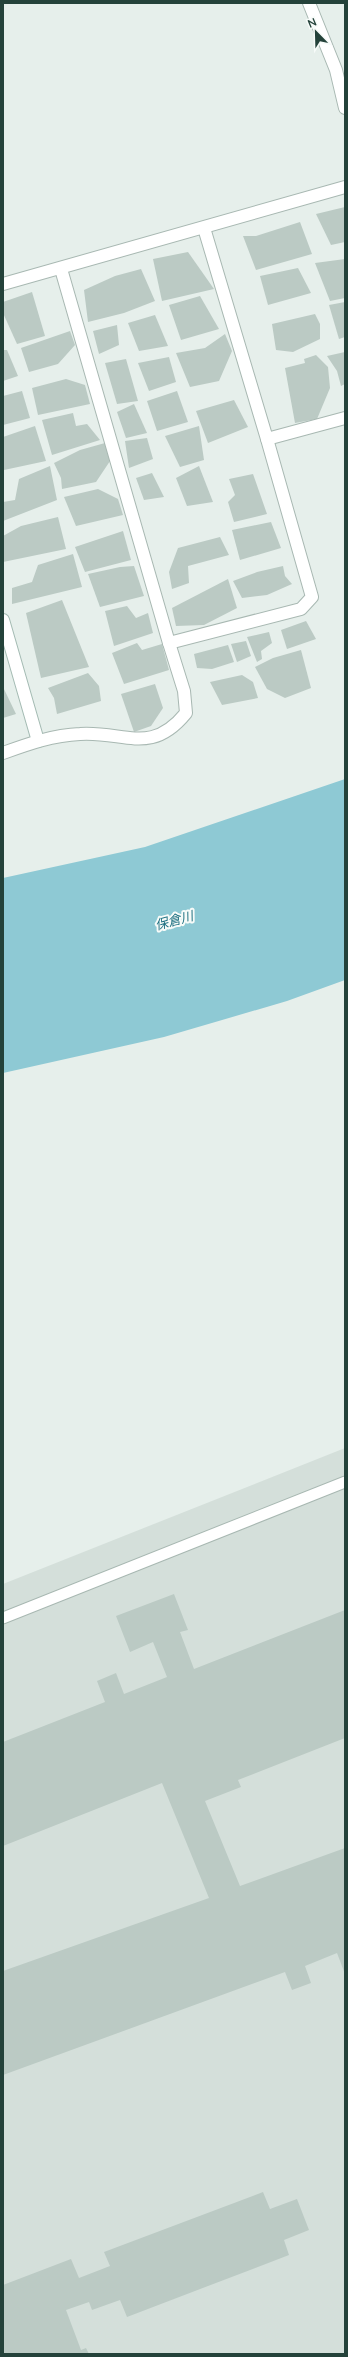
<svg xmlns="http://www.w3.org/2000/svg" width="348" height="2357" font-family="Mulish,'Noto Sans JP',sans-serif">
<rect width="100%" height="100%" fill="#e6efeb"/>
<path fill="#d4dfda" d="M 345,1448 L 345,2354 L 3,2354 L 3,1584 Z"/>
<path fill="#8ec9d4" d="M 345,779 L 345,980 L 287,1001 L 164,1037 L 3,1073 L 3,878 L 145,847 Z"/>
<g fill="#bbcac4">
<path d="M 345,207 L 345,242 L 331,245 L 316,214 Z"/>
<path d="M 300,222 L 312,254 L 256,270 L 243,236 L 256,236 Z"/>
<path d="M 188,252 L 214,289 L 162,301 L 153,259 Z"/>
<path d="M 345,259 L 345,298 L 330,301 L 315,263 Z"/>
<path d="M 298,268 L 311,293 L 268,305 L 260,276 Z"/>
<path d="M 141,269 L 155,301 L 124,313 L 88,322 L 84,290 L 115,276 Z"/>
<path d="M 32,292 L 45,336 L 17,344 L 3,313 L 3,302 Z"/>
<path d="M 200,296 L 219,329 L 181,340 L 169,305 Z"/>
<path d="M 345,302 L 345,337 L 339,339 L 329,305 Z"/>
<path d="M 315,314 L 320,324 L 320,339 L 293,352 L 276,350 L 272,324 Z"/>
<path d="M 155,315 L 168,346 L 139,351 L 128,323 Z"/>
<path d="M 117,325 L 119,345 L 99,354 L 93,331 Z"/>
<path d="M 70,331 L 75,345 L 58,364 L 29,372 L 21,348 Z"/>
<path d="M 225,334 L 232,351 L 219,381 L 190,387 L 176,353 L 205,348 Z"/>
<path d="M 3,350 L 7,350 L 18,376 L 3,381 Z"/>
<path d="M 345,352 L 345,384 L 341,386 L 337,371 L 327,356 Z"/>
<path d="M 316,355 L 328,367 L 330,388 L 317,419 L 295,423 L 285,368 L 305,363 L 304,359 Z"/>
<path d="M 169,357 L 176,382 L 149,391 L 138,363 Z"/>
<path d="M 126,359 L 138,401 L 117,404 L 105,363 Z"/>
<path d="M 66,379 L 85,385 L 90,404 L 38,415 L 32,388 Z"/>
<path d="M 22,391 L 30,418 L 3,425 L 3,396 Z"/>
<path d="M 177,391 L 188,422 L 157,431 L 147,401 Z"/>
<path d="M 234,400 L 248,427 L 208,443 L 196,411 Z"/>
<path d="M 134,404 L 147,433 L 126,438 L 117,412 Z"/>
<path d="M 73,413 L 76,426 L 87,424 L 100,440 L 52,455 L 42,420 Z"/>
<path d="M 35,426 L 46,461 L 4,470 L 3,437 Z"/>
<path d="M 199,426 L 204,460 L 180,467 L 165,436 Z"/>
<path d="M 147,438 L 153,459 L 129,468 L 125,441 Z"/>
<path d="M 105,443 L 110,461 L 96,482 L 62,489 L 61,478 L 54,463 L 80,450 Z"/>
<path d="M 50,466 L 57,500 L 3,521 L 3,502 L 15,500 L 19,479 Z"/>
<path d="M 199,466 L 213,502 L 187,506 L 176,478 Z"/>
<path d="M 152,473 L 164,497 L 144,500 L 136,478 Z"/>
<path d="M 253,474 L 267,514 L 234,522 L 228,502 L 235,495 L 229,479 Z"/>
<path d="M 98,489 L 118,499 L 123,515 L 76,526 L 64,497 Z"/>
<path d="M 58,517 L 66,549 L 3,562 L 3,536 L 21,526 Z"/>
<path d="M 271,522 L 281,548 L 240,560 L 232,530 Z"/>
<path d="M 123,531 L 131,560 L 85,572 L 75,547 Z"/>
<path d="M 220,537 L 229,555 L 188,566 L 189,583 L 172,589 L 169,572 L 178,548 Z"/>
<path d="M 73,554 L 82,587 L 12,604 L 12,588 L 32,582 L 38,565 Z"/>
<path d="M 134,566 L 144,596 L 100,607 L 88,574 L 120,567 Z"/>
<path d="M 283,566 L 285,576 L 292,584 L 267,595 L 242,598 L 233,581 L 257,572 Z"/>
<path d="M 228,579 L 237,608 L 204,625 L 176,626 L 172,608 Z"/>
<path d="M 62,600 L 89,667 L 41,678 L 26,613 Z"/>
<path d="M 127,606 L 136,618 L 148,613 L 153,633 L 114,646 L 105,611 Z"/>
<path d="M 306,621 L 316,639 L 287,649 L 281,630 Z"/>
<path d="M 269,632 L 272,643 L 261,651 L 262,659 L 257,662 L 247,637 Z"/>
<path d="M 246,641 L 251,656 L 237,662 L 231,644 Z"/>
<path d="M 137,643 L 142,650 L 162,644 L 169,670 L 124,684 L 112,653 Z"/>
<path d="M 228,645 L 234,662 L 212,669 L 197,668 L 194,654 Z"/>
<path d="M 301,650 L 311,688 L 285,698 L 267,689 L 255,667 L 273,658 Z"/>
<path d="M 88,673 L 99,686 L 101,701 L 57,714 L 54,698 L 48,688 Z"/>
<path d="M 242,675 L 253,682 L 258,698 L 222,705 L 210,682 Z"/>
<path d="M 155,684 L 163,708 L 151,726 L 134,732 L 121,694 Z"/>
<path d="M 3,687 L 16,714 L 3,718 Z"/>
<path d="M 174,1594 L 188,1630 L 180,1632 L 194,1669 L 345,1610 L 345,1738 L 238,1780 L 241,1787 L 205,1801 L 240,1886 L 345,1848 L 345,1974 L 337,1953 L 305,1966 L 311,1983 L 292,1990 L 285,1972 L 3,2075 L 3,1971 L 209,1898 L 162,1783 L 3,1846 L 3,1742 L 105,1702 L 97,1681 L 116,1673 L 124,1694 L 167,1677 L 153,1642 L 130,1652 L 116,1616 Z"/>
<path d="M 263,2192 L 270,2209 L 297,2199 L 309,2230 L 284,2240 L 289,2255 L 127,2317 L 120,2300 L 92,2310 L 89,2302 L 66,2310 L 81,2350 L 86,2348 L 89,2354 L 3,2354 L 3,2285 L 71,2259 L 79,2278 L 110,2266 L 104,2252 Z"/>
</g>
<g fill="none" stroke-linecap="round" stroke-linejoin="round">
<g stroke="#a8b8b2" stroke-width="13">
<path id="lane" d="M 3,1618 L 345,1482"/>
</g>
<g stroke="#a8b8b2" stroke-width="14">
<g id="street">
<path d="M 309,3 L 336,70 L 345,108"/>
<path d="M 204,228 L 267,439"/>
<path d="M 61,269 L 169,643"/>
<path d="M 3,284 L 345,187"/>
<path d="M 3,753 C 28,744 53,735 80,734 C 125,731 151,756 186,713 L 184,691 L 169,643 L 301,609 L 312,597 L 267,439 L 345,418"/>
</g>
</g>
<g stroke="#a4bbb3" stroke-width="14">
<path id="secondary" d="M 3,620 L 38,741"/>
</g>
<use href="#lane" stroke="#fff" stroke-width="11"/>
<use href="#street" stroke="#fff" stroke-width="12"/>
<use href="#secondary" stroke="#fff" stroke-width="12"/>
</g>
<g text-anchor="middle" stroke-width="4" stroke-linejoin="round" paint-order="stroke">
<g font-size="13" font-style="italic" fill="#1c6f80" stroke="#f7fbf9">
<text transform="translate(174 920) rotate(-15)" y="5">保倉川</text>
</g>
</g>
<rect width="348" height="2357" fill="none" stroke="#24423a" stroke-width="8"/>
<g transform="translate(316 32) rotate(337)" stroke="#f7fbf9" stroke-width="3" paint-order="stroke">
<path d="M0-3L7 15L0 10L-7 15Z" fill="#24423a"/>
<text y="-6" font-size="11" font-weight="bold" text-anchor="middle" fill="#24423a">N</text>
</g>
</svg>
